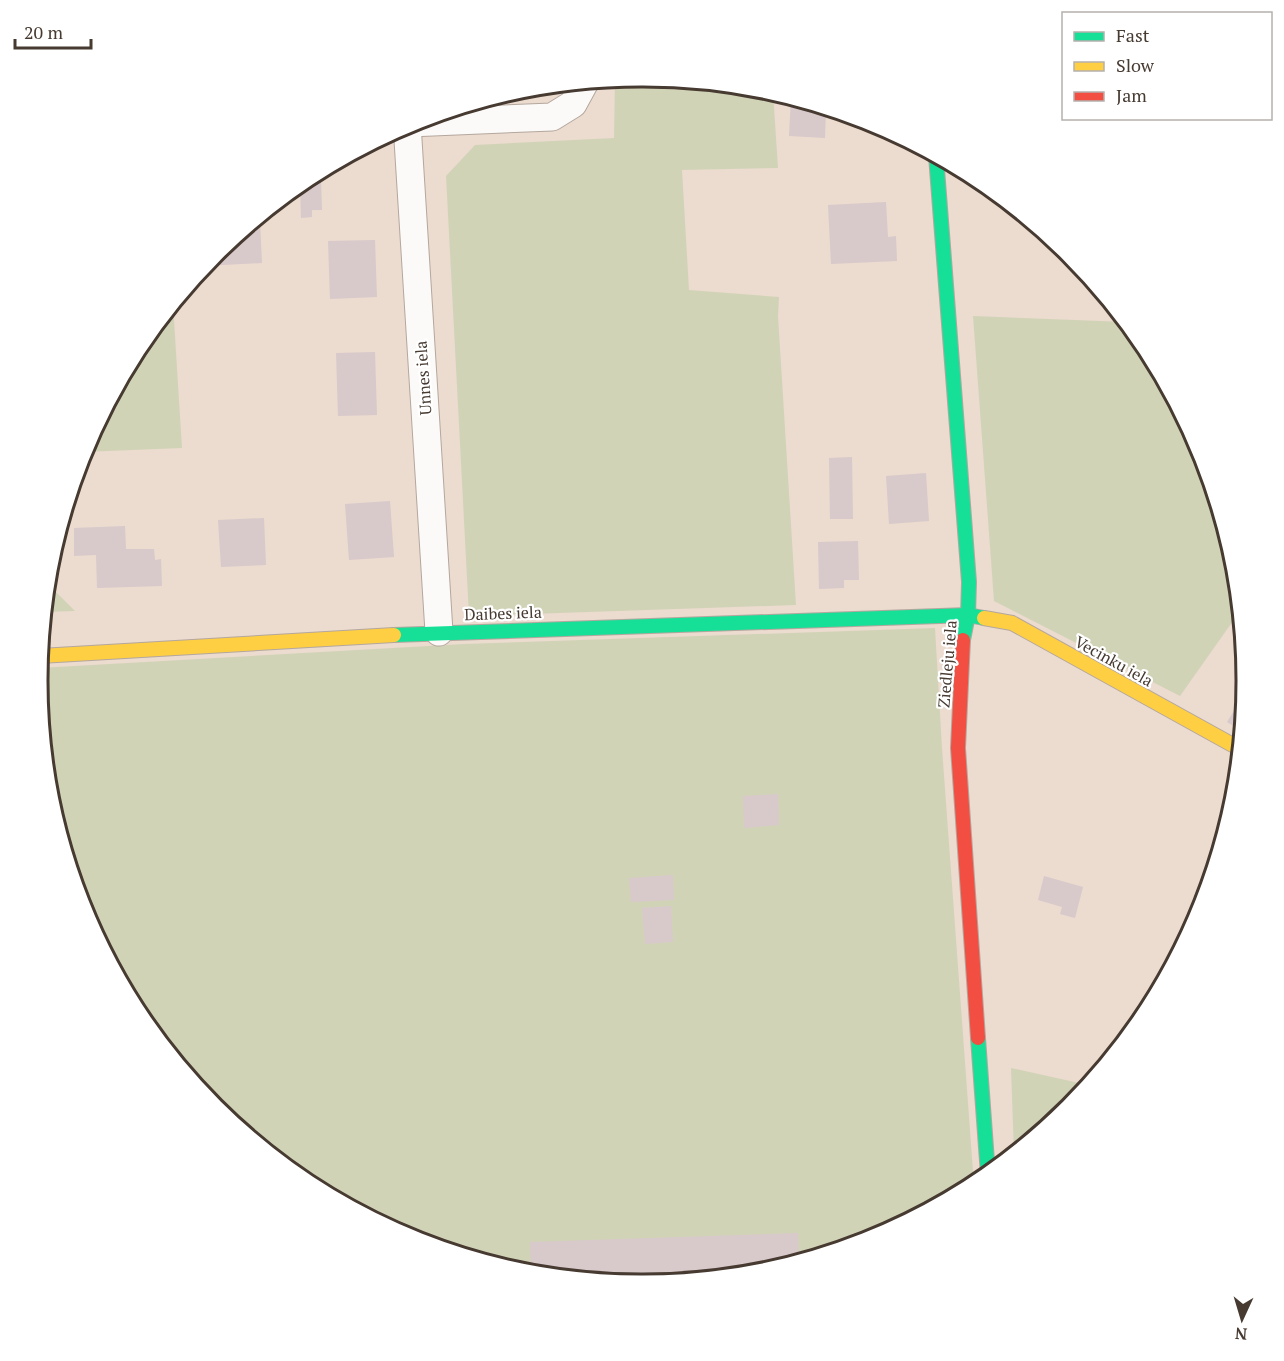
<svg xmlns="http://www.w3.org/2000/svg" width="1284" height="1361" font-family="'PT Serif',serif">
<rect width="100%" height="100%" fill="#ecdbcf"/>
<g fill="#d1d3b7">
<path d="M 642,76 L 760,88 L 773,92 L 778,168 L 682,170 L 689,290 L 779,297 L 778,316 L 796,605 L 469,616 L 446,176 L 475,145 L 614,138 L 615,79 Z"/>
<path d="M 173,304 L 182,448 L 83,452 L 140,344 Z"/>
<path d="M 973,316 L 1126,322 L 1145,345 L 1201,449 L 1235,563 L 1240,611 L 1180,696 L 994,601 Z"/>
<path d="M 53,548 L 56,592 L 75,611 L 44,612 L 49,562 Z"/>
<path d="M 935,628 L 942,748 L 974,1185 L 873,1239 L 760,1273 L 642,1285 L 524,1273 L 410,1239 L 306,1183 L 214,1108 L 139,1016 L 83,912 L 49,798 L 38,681 L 39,668 L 464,644 Z"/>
<path d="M 1011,1068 L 1088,1085 L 1069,1108 L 1014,1154 Z"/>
</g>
<g fill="#d8c9cb">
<path d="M 791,97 L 826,108 L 825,138 L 789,136 Z"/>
<path d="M 309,179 L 321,179 L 322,210 L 312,210 L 312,217 L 301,218 L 300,183 L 309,183 Z"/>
<path d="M 886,202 L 888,237 L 896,236 L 897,261 L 831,264 L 828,205 Z"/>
<path d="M 254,221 L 260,221 L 262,263 L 204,266 L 215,253 Z"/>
<path d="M 375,240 L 377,297 L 330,299 L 328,241 Z"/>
<path d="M 375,352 L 377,415 L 338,416 L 336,353 Z"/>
<path d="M 852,457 L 853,519 L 830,519 L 829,458 Z"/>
<path d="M 926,473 L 929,521 L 889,524 L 886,476 Z"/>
<path d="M 390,501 L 394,557 L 349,560 L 345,504 Z"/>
<path d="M 264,518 L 266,565 L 221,567 L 218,520 Z"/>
<path d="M 125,526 L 126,549 L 154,549 L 155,560 L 161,559 L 162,586 L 97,588 L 96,555 L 74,556 L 74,528 Z"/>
<path d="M 858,541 L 859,580 L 844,580 L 844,588 L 819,589 L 818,542 Z"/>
<path d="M 1245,693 L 1242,731 L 1227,722 Z"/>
<path d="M 778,794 L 779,825 L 744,828 L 743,796 Z"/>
<path d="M 673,875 L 674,900 L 631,902 L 629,878 Z"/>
<path d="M 1044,876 L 1083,887 L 1075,918 L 1060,914 L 1062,907 L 1038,900 Z"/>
<path d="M 671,906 L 673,942 L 645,944 L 642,908 Z"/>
<path d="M 798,1233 L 799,1262 L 760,1273 L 642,1285 L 531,1274 L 530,1242 Z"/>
</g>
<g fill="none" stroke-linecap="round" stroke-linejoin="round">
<g stroke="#b4a79e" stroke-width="29">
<g id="street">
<path d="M 409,123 L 552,117 L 573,104 L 585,82"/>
<path d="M 407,124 L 439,632"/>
</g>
</g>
<g stroke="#b4a79e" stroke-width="16">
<g id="fast">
<path d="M 936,156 L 969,582 L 968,615 L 963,640"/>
<path d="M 394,635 L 968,615 L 984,618"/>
<path d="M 978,1038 L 988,1175"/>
</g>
</g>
<g stroke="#b4a79e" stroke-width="16">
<g id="slow">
<path d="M 984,618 L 1012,623 L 1240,749"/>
<path d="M 40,656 L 394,635"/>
</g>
</g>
<g stroke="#b4a79e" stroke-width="16">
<path id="jam" d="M 963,640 L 958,748 L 978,1038"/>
</g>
<use href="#street" stroke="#fcfaf8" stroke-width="27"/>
<use href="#fast" stroke="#16e098" stroke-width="14"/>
<use href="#slow" stroke="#ffcf43" stroke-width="14"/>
<use href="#jam" stroke="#f24e42" stroke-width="14"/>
</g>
<g text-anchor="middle" stroke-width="4.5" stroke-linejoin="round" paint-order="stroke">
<g font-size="16" fill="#463a31" stroke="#fff">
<text transform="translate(423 378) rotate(-94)" y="6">Unnes iela</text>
<text transform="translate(503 613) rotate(-2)" y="6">Daibes iela</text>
<text transform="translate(1114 661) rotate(29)" y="6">Vecinku iela</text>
<text transform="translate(947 664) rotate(-85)" y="6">Ziedleju iela</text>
</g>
</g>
<path d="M0 0H1284V1361H0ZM641 87H643A593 593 0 0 1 1236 680V681A593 593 0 0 1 643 1274H641A593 593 0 0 1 48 681V680A593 593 0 0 1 641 87Z" fill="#fff" fill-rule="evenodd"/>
<path fill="none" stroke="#463a31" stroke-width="3" d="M641 87H643A593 593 0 0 1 1236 680V681A593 593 0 0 1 643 1274H641A593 593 0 0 1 48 681V680A593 593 0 0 1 641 87Z"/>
<rect x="1062" y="12" width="210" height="108" fill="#ffffff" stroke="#b5b0ad" stroke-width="1.5"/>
<rect x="1074" y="32" width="30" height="9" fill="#16e098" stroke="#b5b0ad" stroke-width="1.5"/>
<text x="1116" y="42" font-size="18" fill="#463a31">Fast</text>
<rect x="1074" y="62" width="30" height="9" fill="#ffcf43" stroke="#b5b0ad" stroke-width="1.5"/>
<text x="1116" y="72" font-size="18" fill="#463a31">Slow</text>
<rect x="1074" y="92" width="30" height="9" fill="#f24e42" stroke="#b5b0ad" stroke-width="1.5"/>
<text x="1116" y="102" font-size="18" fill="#463a31">Jam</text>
<g transform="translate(1242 1319) rotate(184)" stroke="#ffffff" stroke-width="4.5" paint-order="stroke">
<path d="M0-4.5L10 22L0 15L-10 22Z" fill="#463a31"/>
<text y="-9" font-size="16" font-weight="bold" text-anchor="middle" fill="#463a31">N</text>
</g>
<path d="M15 39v9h76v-9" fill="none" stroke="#463a31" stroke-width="3"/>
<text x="24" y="39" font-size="18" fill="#463a31" stroke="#ffffff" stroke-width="4.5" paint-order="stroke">20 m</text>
</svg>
